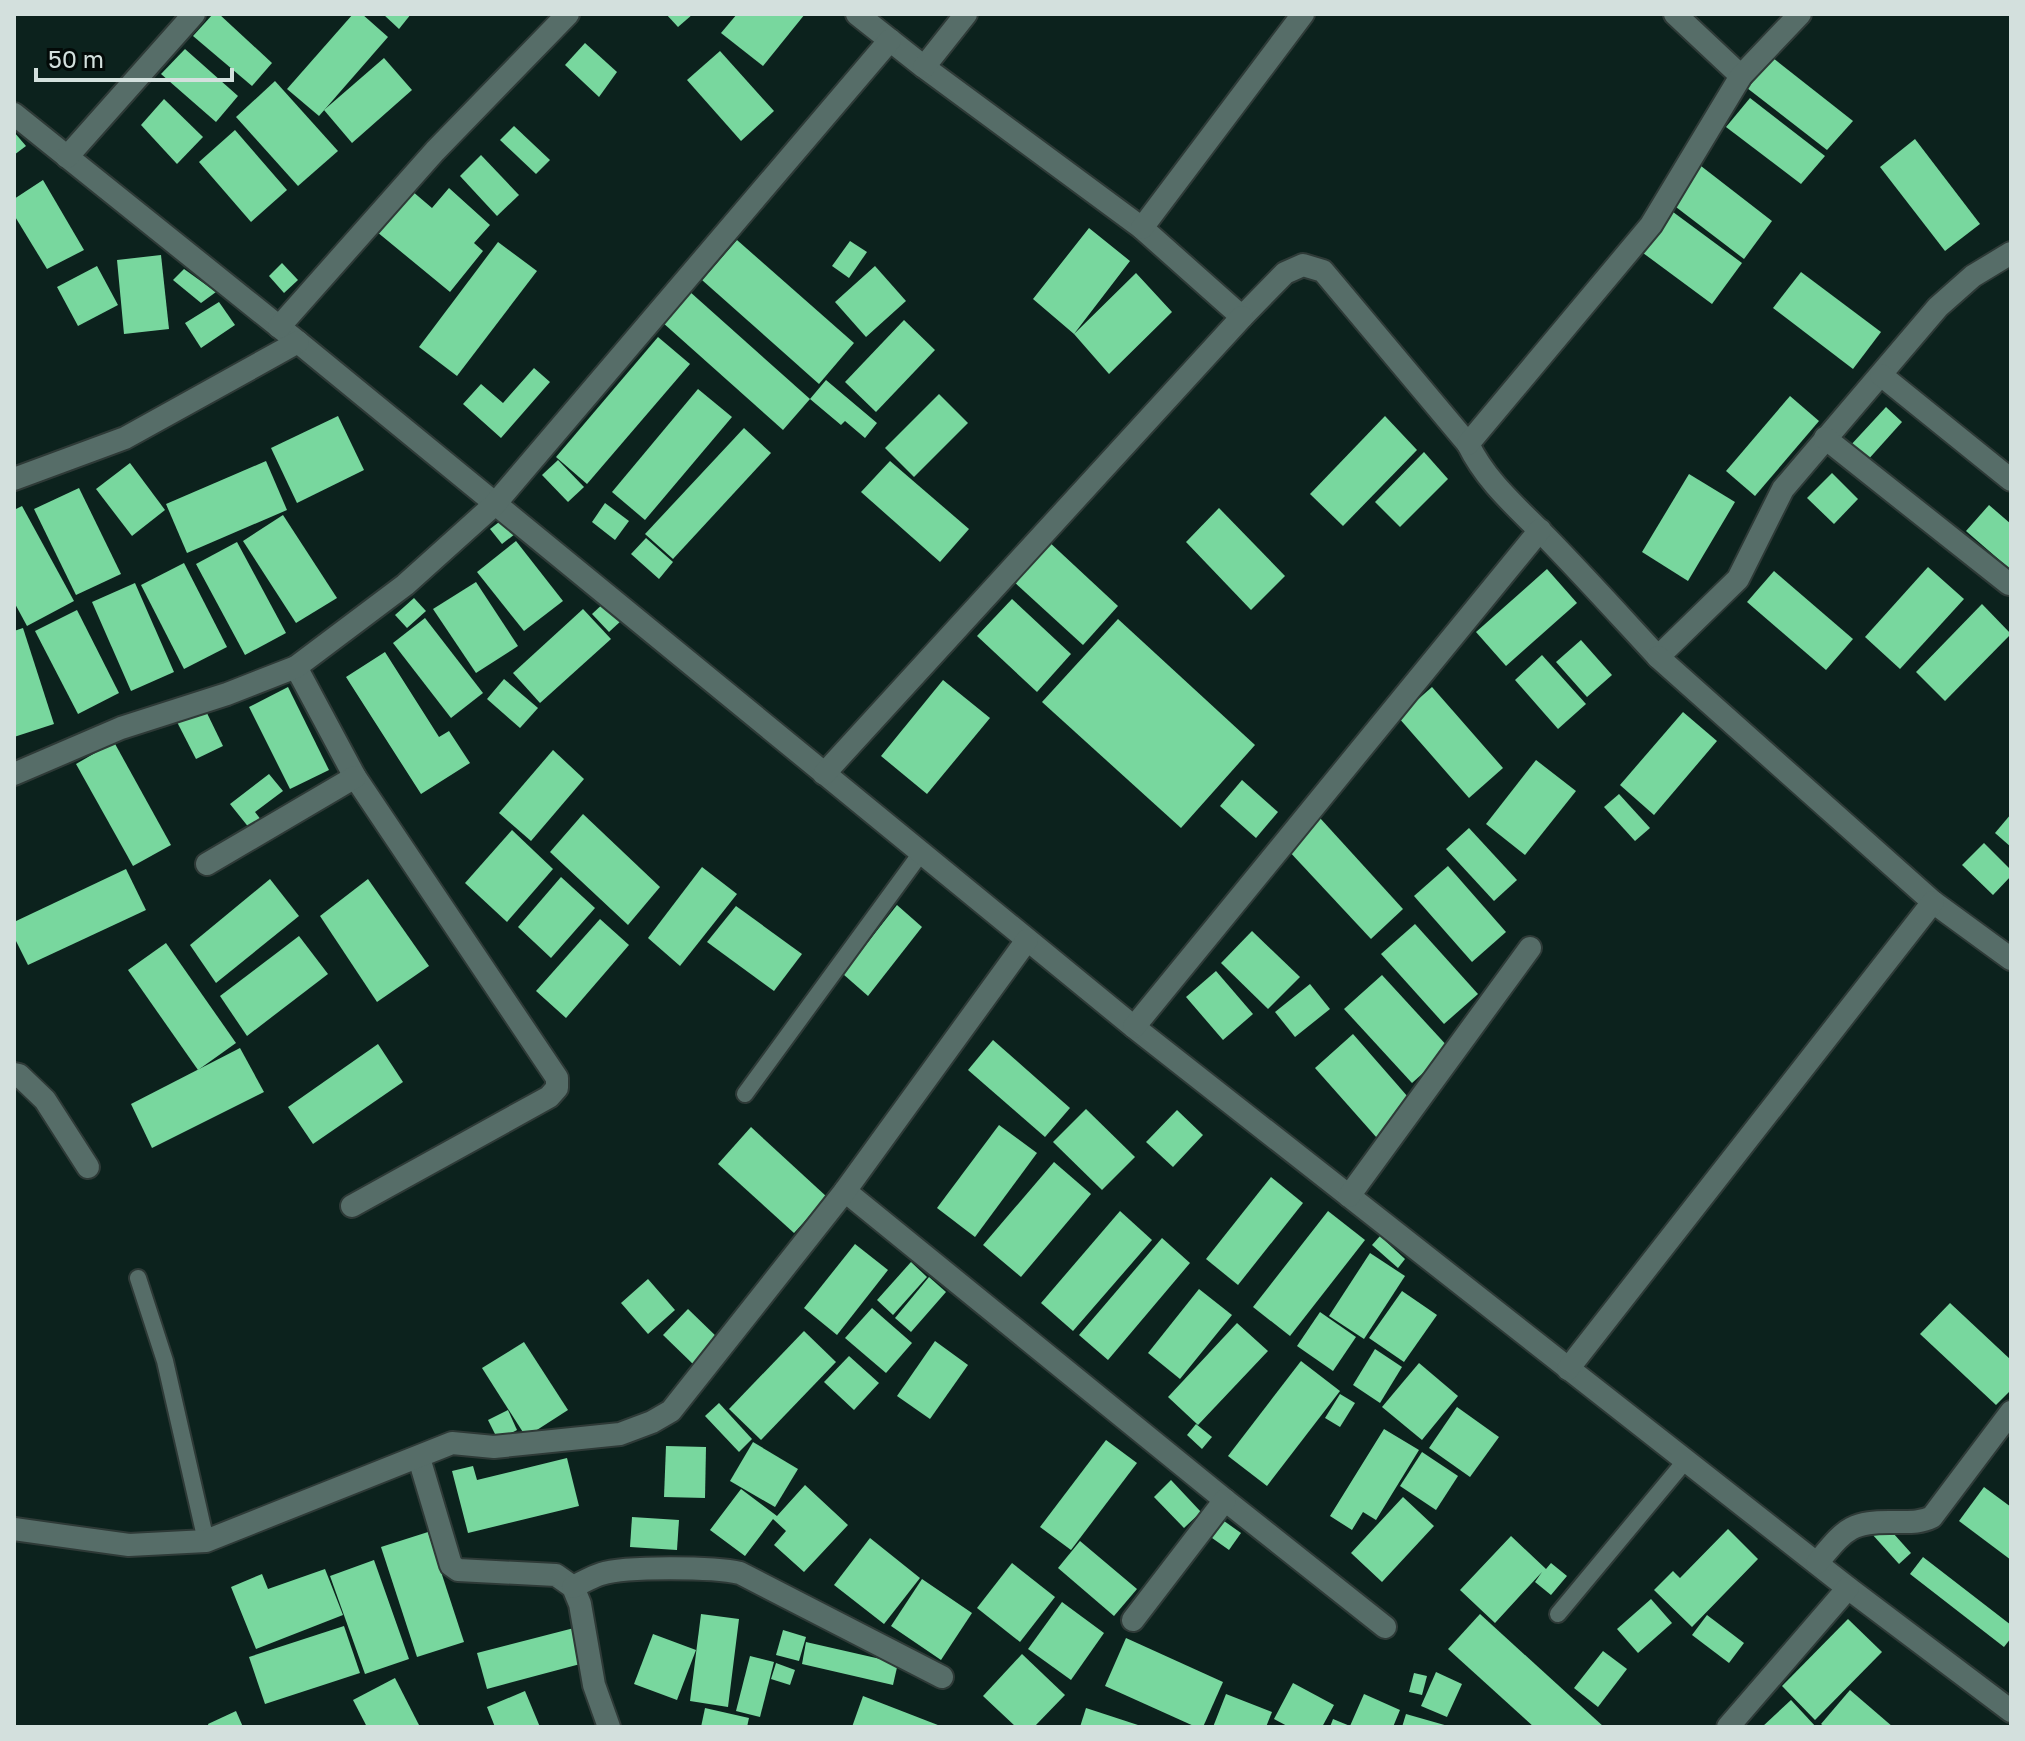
<svg xmlns="http://www.w3.org/2000/svg" width="2025" height="1741" font-family="'Golos Text',sans-serif">
<rect width="100%" height="100%" fill="#0c221d"/>
<g fill="#78d79e">
<path d="M 213,14 L 219,14 L 272,63 L 252,86 L 193,36 Z"/>
<path d="M 353,14 L 362,14 L 388,37 L 319,116 L 287,89 Z"/>
<path d="M 383,14 L 411,14 L 399,29 Z"/>
<path d="M 666,14 L 693,14 L 678,27 Z"/>
<path d="M 737,14 L 805,14 L 763,66 L 721,33 Z"/>
<path d="M 585,43 L 617,72 L 599,97 L 565,65 Z"/>
<path d="M 185,49 L 238,96 L 216,122 L 161,74 Z"/>
<path d="M 720,51 L 774,111 L 741,141 L 687,80 Z"/>
<path d="M 384,58 L 412,90 L 352,143 L 324,110 Z"/>
<path d="M 1773,58 L 1853,121 L 1827,150 L 1747,88 Z"/>
<path d="M 275,81 L 338,151 L 298,186 L 236,117 Z"/>
<path d="M 1750,98 L 1825,156 L 1801,184 L 1726,127 Z"/>
<path d="M 164,99 L 203,137 L 177,164 L 141,125 Z"/>
<path d="M 514,126 L 550,160 L 536,174 L 500,140 Z"/>
<path d="M 235,130 L 287,190 L 251,222 L 199,162 Z"/>
<path d="M 14,132 L 26,146 L 14,155 Z"/>
<path d="M 1915,139 L 1980,224 L 1945,251 L 1880,167 Z"/>
<path d="M 481,155 L 519,195 L 497,216 L 460,176 Z"/>
<path d="M 1701,166 L 1772,221 L 1744,259 L 1672,204 Z"/>
<path d="M 43,180 L 84,250 L 47,269 L 14,215 L 14,199 Z"/>
<path d="M 405,185 L 432,208 L 449,188 L 490,225 L 474,243 L 483,251 L 450,292 L 371,227 Z"/>
<path d="M 1669,209 L 1742,263 L 1712,304 L 1639,250 Z"/>
<path d="M 1089,228 L 1130,261 L 1074,334 L 1136,273 L 1172,312 L 1109,374 L 1074,334 L 1033,299 Z"/>
<path d="M 737,240 L 854,343 L 819,384 L 702,280 Z"/>
<path d="M 850,241 L 867,252 L 849,278 L 832,266 Z"/>
<path d="M 498,242 L 537,271 L 457,376 L 419,347 Z"/>
<path d="M 161,255 L 169,329 L 124,334 L 117,260 Z"/>
<path d="M 282,263 L 298,280 L 284,293 L 269,276 Z"/>
<path d="M 97,266 L 118,305 L 78,326 L 57,287 Z"/>
<path d="M 875,266 L 906,301 L 866,337 L 835,302 Z"/>
<path d="M 184,269 L 216,292 L 201,303 L 173,280 Z"/>
<path d="M 1801,272 L 1881,332 L 1853,369 L 1773,308 Z"/>
<path d="M 689,291 L 810,399 L 783,430 L 662,322 Z"/>
<path d="M 219,302 L 235,325 L 201,348 L 185,323 Z"/>
<path d="M 904,320 L 935,350 L 876,412 L 845,382 Z"/>
<path d="M 658,337 L 690,364 L 587,484 L 556,457 Z"/>
<path d="M 534,368 L 550,382 L 501,438 L 463,404 L 481,384 L 503,403 Z"/>
<path d="M 826,380 L 877,423 L 865,438 L 845,421 L 841,425 L 810,399 Z"/>
<path d="M 698,389 L 732,417 L 645,520 L 612,492 Z"/>
<path d="M 939,394 L 968,423 L 914,477 L 885,448 Z"/>
<path d="M 1790,396 L 1819,421 L 1755,496 L 1726,471 Z"/>
<path d="M 1886,407 L 1902,422 L 1866,462 L 1849,447 Z"/>
<path d="M 338,416 L 364,470 L 297,503 L 271,448 Z"/>
<path d="M 1385,416 L 1417,450 L 1343,526 L 1310,494 Z"/>
<path d="M 744,428 L 771,453 L 673,559 L 645,534 Z"/>
<path d="M 1424,452 L 1448,479 L 1400,527 L 1375,502 Z"/>
<path d="M 558,460 L 584,487 L 568,502 L 542,475 Z"/>
<path d="M 266,461 L 287,510 L 187,553 L 166,504 Z"/>
<path d="M 890,461 L 969,529 L 940,562 L 861,492 Z"/>
<path d="M 130,463 L 165,510 L 132,536 L 96,489 Z"/>
<path d="M 1832,473 L 1858,499 L 1834,524 L 1807,498 Z"/>
<path d="M 1689,474 L 1735,502 L 1688,581 L 1642,552 Z"/>
<path d="M 79,488 L 121,574 L 76,595 L 34,509 Z"/>
<path d="M 605,503 L 629,521 L 615,540 L 592,522 Z"/>
<path d="M 1989,505 L 2011,524 L 2011,570 L 1966,531 Z"/>
<path d="M 22,506 L 74,601 L 27,626 L 14,602 L 14,510 Z"/>
<path d="M 1219,508 L 1285,576 L 1251,610 L 1186,542 Z"/>
<path d="M 283,515 L 337,598 L 296,623 L 243,541 Z"/>
<path d="M 503,519 L 515,534 L 502,544 L 490,529 Z"/>
<path d="M 646,538 L 673,562 L 659,579 L 631,554 Z"/>
<path d="M 1047,540 L 1118,606 L 1083,645 L 1012,580 Z"/>
<path d="M 516,541 L 563,601 L 524,631 L 477,572 Z"/>
<path d="M 237,542 L 286,633 L 245,655 L 196,564 Z"/>
<path d="M 184,563 L 227,647 L 184,669 L 141,585 Z"/>
<path d="M 1928,567 L 1964,599 L 1900,669 L 1865,637 Z"/>
<path d="M 1547,569 L 1577,603 L 1506,666 L 1476,632 Z"/>
<path d="M 1774,571 L 1853,639 L 1826,670 L 1747,602 Z"/>
<path d="M 476,582 L 518,646 L 476,673 L 433,609 Z"/>
<path d="M 135,583 L 174,672 L 131,691 L 92,602 Z"/>
<path d="M 414,598 L 426,611 L 407,628 L 395,615 Z"/>
<path d="M 1012,599 L 1071,654 L 1037,692 L 977,636 Z"/>
<path d="M 606,601 L 622,620 L 609,632 L 592,614 Z"/>
<path d="M 1982,604 L 2011,634 L 1945,701 L 1916,672 Z"/>
<path d="M 583,609 L 611,639 L 540,703 L 513,673 Z"/>
<path d="M 77,610 L 119,693 L 78,714 L 35,631 Z"/>
<path d="M 425,618 L 483,693 L 451,718 L 393,643 Z"/>
<path d="M 1118,619 L 1255,745 L 1181,828 L 1042,702 Z"/>
<path d="M 23,628 L 54,724 L 14,737 L 14,631 Z"/>
<path d="M 1581,640 L 1612,675 L 1587,697 L 1556,662 Z"/>
<path d="M 385,652 L 439,737 L 449,731 L 470,763 L 421,794 L 346,677 Z"/>
<path d="M 1542,655 L 1586,704 L 1558,729 L 1515,680 Z"/>
<path d="M 504,679 L 538,708 L 520,728 L 487,699 Z"/>
<path d="M 943,680 L 990,718 L 927,794 L 881,756 Z"/>
<path d="M 288,687 L 329,770 L 290,789 L 249,707 Z"/>
<path d="M 1432,687 L 1503,768 L 1469,798 L 1398,717 Z"/>
<path d="M 204,707 L 223,746 L 196,759 L 176,720 Z"/>
<path d="M 1683,712 L 1717,741 L 1654,815 L 1620,785 Z"/>
<path d="M 114,742 L 171,845 L 133,866 L 76,764 Z"/>
<path d="M 553,750 L 584,779 L 531,841 L 499,813 Z"/>
<path d="M 1536,760 L 1576,791 L 1525,855 L 1486,824 Z"/>
<path d="M 269,774 L 283,791 L 255,812 L 265,825 L 254,834 L 230,804 Z"/>
<path d="M 1242,780 L 1278,812 L 1256,838 L 1220,806 Z"/>
<path d="M 1619,794 L 1650,828 L 1635,841 L 1604,807 Z"/>
<path d="M 583,814 L 660,887 L 628,925 L 550,852 Z"/>
<path d="M 2011,814 L 2011,847 L 1995,833 Z"/>
<path d="M 1320,818 L 1403,909 L 1371,939 L 1287,849 Z"/>
<path d="M 1469,828 L 1517,880 L 1494,901 L 1446,849 Z"/>
<path d="M 512,830 L 553,869 L 507,922 L 465,883 Z"/>
<path d="M 1984,843 L 2011,870 L 2011,876 L 1993,895 L 1962,865 Z"/>
<path d="M 1448,866 L 1506,932 L 1472,962 L 1414,896 Z"/>
<path d="M 702,867 L 737,894 L 680,966 L 648,938 Z"/>
<path d="M 126,869 L 146,910 L 28,965 L 14,937 L 14,922 Z"/>
<path d="M 561,877 L 595,908 L 551,958 L 518,927 Z"/>
<path d="M 270,879 L 299,916 L 216,983 L 190,945 Z"/>
<path d="M 368,879 L 429,966 L 377,1002 L 320,916 Z"/>
<path d="M 897,905 L 922,927 L 868,996 L 843,974 Z"/>
<path d="M 736,906 L 802,954 L 774,991 L 707,942 Z"/>
<path d="M 600,919 L 629,945 L 566,1018 L 536,991 Z"/>
<path d="M 1415,924 L 1478,994 L 1444,1024 L 1381,954 Z"/>
<path d="M 1252,931 L 1300,977 L 1268,1009 L 1221,963 Z"/>
<path d="M 299,936 L 328,974 L 247,1036 L 220,996 Z"/>
<path d="M 166,943 L 236,1043 L 198,1070 L 128,970 Z"/>
<path d="M 1216,971 L 1253,1014 L 1223,1040 L 1186,997 Z"/>
<path d="M 1382,975 L 1450,1049 L 1412,1083 L 1344,1009 Z"/>
<path d="M 1310,984 L 1330,1009 L 1295,1037 L 1275,1012 Z"/>
<path d="M 1353,1034 L 1415,1105 L 1377,1138 L 1315,1068 Z"/>
<path d="M 993,1040 L 1070,1108 L 1045,1137 L 968,1070 Z"/>
<path d="M 378,1044 L 403,1082 L 313,1144 L 288,1107 Z"/>
<path d="M 240,1048 L 264,1092 L 152,1148 L 131,1104 Z"/>
<path d="M 1086,1109 L 1135,1157 L 1102,1190 L 1053,1142 Z"/>
<path d="M 1177,1110 L 1203,1135 L 1173,1167 L 1146,1142 Z"/>
<path d="M 999,1125 L 1037,1153 L 975,1237 L 937,1208 Z"/>
<path d="M 751,1127 L 827,1197 L 794,1233 L 718,1164 Z"/>
<path d="M 1054,1162 L 1091,1194 L 1021,1277 L 983,1245 Z"/>
<path d="M 1271,1177 L 1303,1203 L 1238,1285 L 1206,1259 Z"/>
<path d="M 1120,1211 L 1152,1240 L 1073,1331 L 1041,1303 Z"/>
<path d="M 1328,1211 L 1365,1240 L 1290,1336 L 1253,1307 Z"/>
<path d="M 1380,1236 L 1405,1259 L 1398,1268 L 1372,1245 Z"/>
<path d="M 1162,1238 L 1190,1263 L 1108,1360 L 1079,1335 Z"/>
<path d="M 855,1244 L 888,1270 L 837,1335 L 804,1308 Z"/>
<path d="M 1370,1253 L 1405,1276 L 1364,1339 L 1329,1316 Z"/>
<path d="M 911,1262 L 927,1277 L 893,1315 L 877,1300 Z"/>
<path d="M 929,1277 L 946,1292 L 911,1332 L 895,1318 Z"/>
<path d="M 648,1279 L 675,1310 L 648,1334 L 621,1303 Z"/>
<path d="M 1199,1289 L 1232,1315 L 1180,1379 L 1148,1353 Z"/>
<path d="M 1402,1291 L 1437,1315 L 1404,1362 L 1369,1338 Z"/>
<path d="M 1950,1303 L 2011,1360 L 2011,1390 L 1996,1405 L 1920,1334 Z"/>
<path d="M 872,1308 L 912,1343 L 886,1373 L 845,1338 Z"/>
<path d="M 688,1309 L 721,1341 L 696,1367 L 663,1335 Z"/>
<path d="M 1320,1312 L 1356,1337 L 1333,1371 L 1297,1346 Z"/>
<path d="M 1237,1323 L 1268,1351 L 1198,1425 L 1168,1397 Z"/>
<path d="M 804,1331 L 836,1362 L 761,1440 L 729,1409 Z"/>
<path d="M 935,1341 L 968,1365 L 930,1419 L 897,1396 Z"/>
<path d="M 524,1342 L 568,1410 L 526,1437 L 482,1368 Z"/>
<path d="M 1375,1349 L 1402,1367 L 1380,1403 L 1353,1385 Z"/>
<path d="M 849,1356 L 879,1383 L 854,1410 L 824,1382 Z"/>
<path d="M 1301,1361 L 1340,1391 L 1267,1486 L 1228,1456 Z"/>
<path d="M 1419,1363 L 1458,1396 L 1422,1440 L 1382,1407 Z"/>
<path d="M 1340,1394 L 1355,1403 L 1340,1427 L 1325,1418 Z"/>
<path d="M 719,1403 L 752,1439 L 739,1452 L 705,1416 Z"/>
<path d="M 1457,1407 L 1499,1437 L 1470,1477 L 1429,1448 Z"/>
<path d="M 508,1410 L 517,1430 L 498,1440 L 488,1420 Z"/>
<path d="M 1196,1424 L 1212,1437 L 1202,1449 L 1187,1435 Z"/>
<path d="M 1384,1429 L 1419,1450 L 1376,1520 L 1363,1512 L 1352,1530 L 1330,1516 Z"/>
<path d="M 1106,1440 L 1137,1463 L 1071,1550 L 1040,1527 Z"/>
<path d="M 753,1442 L 798,1469 L 775,1507 L 730,1481 Z"/>
<path d="M 666,1446 L 706,1447 L 705,1498 L 664,1497 Z"/>
<path d="M 1422,1452 L 1458,1476 L 1436,1510 L 1400,1486 Z"/>
<path d="M 567,1458 L 579,1506 L 468,1533 L 452,1471 L 473,1466 L 477,1480 Z"/>
<path d="M 1171,1480 L 1201,1512 L 1184,1528 L 1154,1497 Z"/>
<path d="M 805,1485 L 848,1525 L 804,1572 L 774,1545 L 786,1531 L 773,1519 L 745,1556 L 710,1530 L 741,1489 L 777,1516 Z"/>
<path d="M 1984,1487 L 2011,1507 L 2011,1560 L 1959,1521 Z"/>
<path d="M 1403,1497 L 1434,1526 L 1382,1582 L 1351,1553 Z"/>
<path d="M 1217,1516 L 1241,1533 L 1229,1550 L 1205,1533 Z"/>
<path d="M 632,1517 L 679,1520 L 677,1550 L 630,1547 Z"/>
<path d="M 1884,1523 L 1911,1553 L 1899,1564 L 1872,1534 Z"/>
<path d="M 1728,1529 L 1758,1559 L 1692,1627 L 1654,1590 L 1673,1571 L 1680,1578 Z"/>
<path d="M 428,1532 L 464,1642 L 417,1657 L 381,1547 Z"/>
<path d="M 1511,1536 L 1546,1569 L 1551,1563 L 1567,1576 L 1551,1595 L 1535,1582 L 1542,1572 L 1495,1623 L 1460,1590 Z"/>
<path d="M 870,1538 L 920,1578 L 884,1624 L 834,1585 Z"/>
<path d="M 1080,1541 L 1137,1589 L 1114,1616 L 1058,1568 Z"/>
<path d="M 1923,1557 L 2011,1625 L 2011,1638 L 2004,1647 L 1910,1574 Z"/>
<path d="M 374,1560 L 409,1659 L 365,1674 L 330,1576 Z"/>
<path d="M 1012,1563 L 1055,1597 L 1020,1642 L 977,1608 Z"/>
<path d="M 325,1569 L 343,1615 L 256,1649 L 231,1587 L 262,1574 L 268,1589 Z"/>
<path d="M 922,1579 L 972,1613 L 941,1660 L 891,1626 Z"/>
<path d="M 1651,1599 L 1672,1623 L 1638,1653 L 1617,1629 Z"/>
<path d="M 1062,1602 L 1104,1633 L 1071,1680 L 1028,1649 Z"/>
<path d="M 701,1614 L 739,1619 L 728,1707 L 690,1701 Z"/>
<path d="M 1480,1614 L 1604,1727 L 1534,1727 L 1448,1649 Z"/>
<path d="M 1707,1615 L 1744,1643 L 1729,1663 L 1692,1635 Z"/>
<path d="M 1848,1619 L 1882,1652 L 1815,1720 L 1782,1686 Z"/>
<path d="M 344,1626 L 360,1673 L 265,1704 L 249,1657 Z"/>
<path d="M 574,1628 L 584,1663 L 487,1689 L 477,1653 Z"/>
<path d="M 783,1630 L 806,1637 L 799,1661 L 776,1655 Z"/>
<path d="M 653,1634 L 696,1650 L 677,1700 L 634,1684 Z"/>
<path d="M 1126,1638 L 1223,1682 L 1203,1727 L 1196,1727 L 1105,1686 Z"/>
<path d="M 806,1642 L 898,1663 L 893,1685 L 802,1664 Z"/>
<path d="M 1603,1651 L 1627,1669 L 1598,1707 L 1574,1688 Z"/>
<path d="M 1022,1654 L 1065,1695 L 1034,1727 L 1016,1727 L 983,1696 Z"/>
<path d="M 750,1656 L 774,1662 L 760,1717 L 736,1711 Z"/>
<path d="M 776,1663 L 795,1670 L 790,1685 L 771,1679 Z"/>
<path d="M 1436,1672 L 1462,1684 L 1447,1717 L 1421,1706 Z"/>
<path d="M 1414,1673 L 1427,1676 L 1422,1695 L 1409,1692 Z"/>
<path d="M 395,1678 L 420,1727 L 367,1727 L 353,1700 Z"/>
<path d="M 1293,1683 L 1334,1705 L 1322,1727 L 1289,1727 L 1274,1719 Z"/>
<path d="M 1850,1690 L 1893,1727 L 1825,1727 L 1821,1724 Z"/>
<path d="M 525,1691 L 540,1727 L 495,1727 L 487,1707 Z"/>
<path d="M 1226,1694 L 1272,1712 L 1266,1727 L 1213,1727 Z"/>
<path d="M 1364,1694 L 1400,1710 L 1393,1727 L 1330,1727 L 1333,1719 L 1350,1726 Z"/>
<path d="M 863,1696 L 943,1727 L 852,1727 Z"/>
<path d="M 1791,1700 L 1816,1727 L 1762,1727 Z"/>
<path d="M 705,1708 L 749,1718 L 747,1727 L 701,1727 Z"/>
<path d="M 1086,1708 L 1141,1726 L 1141,1727 L 1080,1727 Z"/>
<path d="M 236,1711 L 243,1727 L 209,1727 L 208,1724 Z"/>
<path d="M 1406,1714 L 1448,1726 L 1448,1727 L 1402,1727 Z"/>
</g>
<g fill="none" stroke-linecap="round" stroke-linejoin="round">
<g stroke="#2e3a37" stroke-width="20">
<g id="service">
<path d="M 745,1094 L 921,853"/>
<path d="M 138,1278 L 165,1361 L 206,1541"/>
<path d="M 1558,1614 L 1686,1460"/>
</g>
</g>
<g stroke="#2e3a37" stroke-width="26">
<g id="minor">
<path d="M 857,14 L 924,67 L 1142,228 L 1242,317 L 1285,273 L 1303,265 L 1323,271 L 1468,444 C 1487,483 1518,508 1547,538 C 1585,577 1621,617 1658,657 L 1738,579 L 1783,489 L 1938,307 L 1973,276 L 2011,253"/>
<path d="M 1675,14 L 1741,76"/>
<path d="M 924,67 L 966,14"/>
<path d="M 14,114 L 298,342 L 1134,1027 L 1848,1588 L 2011,1711"/>
<path d="M 67,157 L 194,14"/>
<path d="M 1142,228 L 1303,14"/>
<path d="M 279,327 L 435,151 L 568,14"/>
<path d="M 1881,375 L 2011,480"/>
<path d="M 1825,438 L 2009,584"/>
<path d="M 1468,444 L 1651,225 L 1741,76 L 1800,14"/>
<path d="M 14,479 L 125,438 L 298,342"/>
<path d="M 1658,657 L 1933,902 L 2011,959"/>
<path d="M 296,667 L 355,777 L 557,1078 L 557,1088 L 549,1097 L 352,1206"/>
<path d="M 14,774 L 121,728 L 227,694 L 296,667 L 405,585 L 495,504 L 890,40"/>
<path d="M 824,774 L 1242,317"/>
<path d="M 207,864 L 355,777"/>
<path d="M 1134,1027 L 1540,530"/>
<path d="M 14,1074 L 19,1075 L 45,1100 L 88,1167"/>
<path d="M 845,1191 L 1225,1500 L 1385,1627"/>
<path d="M 1349,1196 L 1530,948"/>
<path d="M 1568,1369 L 1933,902"/>
<path d="M 419,1458 L 451,1565 L 458,1570 L 556,1575 L 573,1587 L 580,1604 L 594,1685 L 609,1727"/>
<path d="M 14,1529 L 129,1545 L 206,1541 L 452,1443 L 494,1447 L 620,1434 L 652,1422 L 671,1411 L 845,1191 L 1027,940"/>
<path d="M 1817,1563 C 1845,1530 1849,1521 1895,1522 C 1909,1522 1920,1523 1932,1517 L 2011,1412"/>
<path d="M 573,1587 C 582,1583 591,1577 601,1574 C 625,1566 715,1567 740,1573 L 942,1677"/>
<path d="M 1133,1620 L 1225,1500"/>
<path d="M 1728,1727 L 1848,1588"/>
</g>
</g>
<use href="#service" stroke="#566d68" stroke-width="16"/>
<use href="#minor" stroke="#566d68" stroke-width="22"/>
</g>
<rect width="2025" height="1741" fill="none" stroke="#d3e0dd" stroke-width="32"/>
<path d="M36 68v12h196v-12" fill="none" stroke="#d3e0dd" stroke-width="4"/>
<text x="48" y="68" font-size="24" fill="#d3e0dd" stroke="#030a08" stroke-width="6" paint-order="stroke">50 m</text>
</svg>
